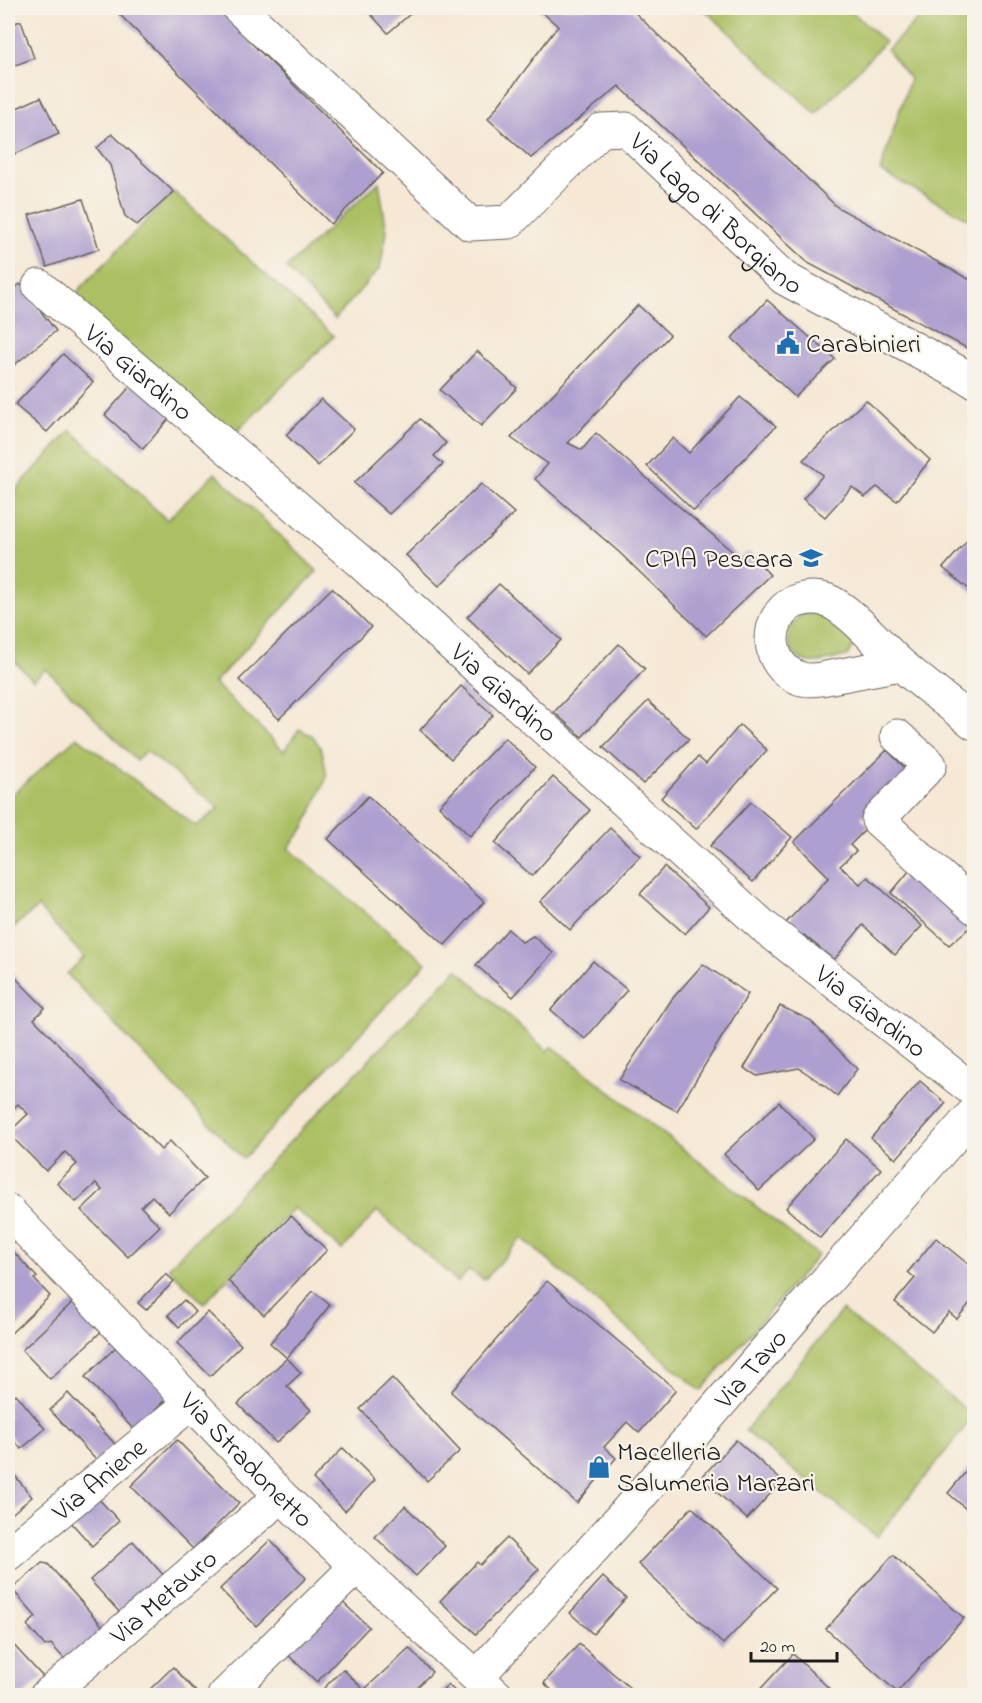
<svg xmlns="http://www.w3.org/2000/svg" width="982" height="1703" font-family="'Indie Flower',sans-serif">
<rect width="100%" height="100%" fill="#f7f3e8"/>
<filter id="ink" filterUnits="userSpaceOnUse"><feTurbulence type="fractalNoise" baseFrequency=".0167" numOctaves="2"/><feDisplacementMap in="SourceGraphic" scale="12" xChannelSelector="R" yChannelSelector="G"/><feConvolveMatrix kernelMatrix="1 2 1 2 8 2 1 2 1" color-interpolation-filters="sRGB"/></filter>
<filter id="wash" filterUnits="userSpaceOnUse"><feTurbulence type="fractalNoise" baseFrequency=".008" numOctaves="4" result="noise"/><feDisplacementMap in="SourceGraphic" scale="24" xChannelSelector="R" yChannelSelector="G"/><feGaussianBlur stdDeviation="1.35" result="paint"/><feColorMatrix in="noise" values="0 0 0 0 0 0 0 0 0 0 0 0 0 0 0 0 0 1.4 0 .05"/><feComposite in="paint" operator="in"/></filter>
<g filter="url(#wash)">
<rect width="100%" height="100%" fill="#f6e8d5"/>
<g fill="#abc064" stroke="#646e40" stroke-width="1.5">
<path d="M 703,8 L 848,8 L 885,42 L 816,114 Z"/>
<path d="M 929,8 L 974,8 L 974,222 L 880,171 L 910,79 L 887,50 Z"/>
<path d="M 379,182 L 387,232 L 380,268 L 335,319 L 286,268 Z"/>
<path d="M 174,192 L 334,336 L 228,440 L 69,300 Z"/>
<path d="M 71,430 L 167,520 L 215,473 L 317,571 L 214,683 L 284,751 L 299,729 L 313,736 L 322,750 L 327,777 L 304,828 L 288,848 L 426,963 L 243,1159 L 67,974 L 84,957 L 38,907 L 8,932 L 8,798 L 77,737 L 196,826 L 219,808 L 146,751 L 136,760 L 46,669 L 33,680 L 8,655 L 8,498 Z"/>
<path d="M 816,612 L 852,634 L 855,644 L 847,656 C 835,658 817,665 805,661 C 787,654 784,634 795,621 C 797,619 799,616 802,615 C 806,613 812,613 816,612 Z"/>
<path d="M 457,969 L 547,1051 L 552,1046 L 818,1255 L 701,1391 L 522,1238 L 484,1280 L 469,1270 L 458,1282 L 377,1211 L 342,1250 L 294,1208 L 204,1304 L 168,1268 Z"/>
<path d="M 842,1310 L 974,1416 L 877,1537 L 745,1431 Z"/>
</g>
<g id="blocks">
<g fill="#ad9fcf">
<path d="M 113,8 L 216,8 L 383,173 L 331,224 Z"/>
<path d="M 365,8 L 417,8 L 388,33 Z"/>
<path d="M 537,8 L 630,8 L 837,207 L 974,282 L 974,352 L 808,263 L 619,86 L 531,158 L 488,119 L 558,26 Z"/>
<path d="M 21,21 L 34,58 L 8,68 L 8,25 Z"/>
<path d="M 41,97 L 59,134 L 15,154 L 8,138 L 8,112 Z"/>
<path d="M 112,134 L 174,192 L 137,225 L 125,216 L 110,165 L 97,148 Z"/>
<path d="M 83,199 L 99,249 L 47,267 L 29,215 Z"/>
<path d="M 20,284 L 56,331 L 13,366 L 8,359 L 8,294 Z"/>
<path d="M 767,300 L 835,359 L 795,397 L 732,338 Z"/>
<path d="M 638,305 L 670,335 L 568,443 L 582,450 L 596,433 L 668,497 L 740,558 L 749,552 L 770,575 L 706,636 L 620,553 L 535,479 L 548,464 L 511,438 Z"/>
<path d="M 477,351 L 517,388 L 481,426 L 440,390 Z"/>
<path d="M 63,354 L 93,382 L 47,432 L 15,405 Z"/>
<path d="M 136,380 L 174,413 L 143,449 L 105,415 Z"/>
<path d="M 740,397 L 776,426 L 694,511 L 647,466 L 673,438 L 689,453 Z"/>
<path d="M 321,399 L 354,429 L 318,466 L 286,435 Z"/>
<path d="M 866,400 L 930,460 L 897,501 L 877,487 L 865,497 L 852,487 L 825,517 L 803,499 L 823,475 L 803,460 Z"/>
<path d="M 420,419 L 446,443 L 434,456 L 443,464 L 389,514 L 354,483 Z"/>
<path d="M 481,484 L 514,513 L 439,586 L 406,555 Z"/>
<path d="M 974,533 L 974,593 L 943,568 Z"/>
<path d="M 499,584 L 561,640 L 527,674 L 467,617 Z"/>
<path d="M 332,588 L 371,627 L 279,719 L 239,680 Z"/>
<path d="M 619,644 L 645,669 L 582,737 L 554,712 Z"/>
<path d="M 461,686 L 493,715 L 451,759 L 420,730 Z"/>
<path d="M 648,701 L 689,739 L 643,784 L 603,747 Z"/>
<path d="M 740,725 L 767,750 L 696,829 L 661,798 L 698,757 L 706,764 Z"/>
<path d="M 505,738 L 535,767 L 470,836 L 439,806 Z"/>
<path d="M 887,750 L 908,771 L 861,818 L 869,826 L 850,845 L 856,851 L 840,866 L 860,884 L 868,877 L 922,926 L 895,955 L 863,925 L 834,960 L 804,935 L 800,939 L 784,925 L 829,877 L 794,842 Z"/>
<path d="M 553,777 L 590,810 L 532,876 L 495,843 Z"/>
<path d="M 368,796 L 484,902 L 445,945 L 328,839 Z"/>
<path d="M 751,802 L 792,837 L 753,882 L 710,846 Z"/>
<path d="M 610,828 L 640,856 L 570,930 L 540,902 Z"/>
<path d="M 915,864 L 974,920 L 974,924 L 949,945 L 891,893 Z"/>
<path d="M 664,867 L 709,907 L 685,934 L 640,894 Z"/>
<path d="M 508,929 L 522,942 L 533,936 L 553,953 L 513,997 L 476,965 Z"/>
<path d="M 593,961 L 627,990 L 585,1039 L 551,1010 Z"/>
<path d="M 703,964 L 748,994 L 677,1111 L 619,1080 L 672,999 Z"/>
<path d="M 8,970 L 45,1008 L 34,1019 L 161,1150 L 170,1141 L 205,1178 L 169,1213 L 152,1196 L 141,1207 L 160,1226 L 128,1257 L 81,1210 L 102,1190 L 96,1183 L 76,1202 L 57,1183 L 77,1164 L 65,1152 L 46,1171 L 8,1133 L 28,1114 L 18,1104 L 8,1113 Z"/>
<path d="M 780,1006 L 810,1020 L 857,1069 L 837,1096 L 825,1086 L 799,1068 L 757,1076 L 744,1068 Z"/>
<path d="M 920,1081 L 946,1103 L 896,1159 L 871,1138 Z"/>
<path d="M 779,1102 L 814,1139 L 759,1191 L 724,1154 Z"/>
<path d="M 846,1139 L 881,1169 L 820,1238 L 786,1208 Z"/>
<path d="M 291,1216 L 327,1250 L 264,1315 L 228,1281 Z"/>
<path d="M 936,1238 L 974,1269 L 974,1298 L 957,1319 L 949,1312 L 932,1332 L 895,1302 L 915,1278 L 908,1272 Z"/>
<path d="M 8,1246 L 37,1277 L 34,1279 L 50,1296 L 8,1336 Z"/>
<path d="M 166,1274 L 174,1281 L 146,1310 L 138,1303 Z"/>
<path d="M 547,1281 L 676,1390 L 639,1433 L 627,1422 L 604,1447 L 616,1458 L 577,1503 L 451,1392 Z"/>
<path d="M 313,1291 L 330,1305 L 287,1358 L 301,1373 L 287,1386 L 311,1410 L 276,1443 L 238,1404 L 287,1358 L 270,1343 Z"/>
<path d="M 75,1300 L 103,1330 L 50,1379 L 22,1350 Z"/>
<path d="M 184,1300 L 195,1312 L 179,1327 L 168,1315 Z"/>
<path d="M 208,1312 L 241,1345 L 210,1376 L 177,1343 Z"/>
<path d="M 119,1344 L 169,1397 L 134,1430 L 85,1377 Z"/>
<path d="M 392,1378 L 460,1451 L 427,1481 L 360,1409 Z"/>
<path d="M 68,1393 L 115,1444 L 97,1461 L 50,1410 Z"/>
<path d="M 16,1394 L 45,1429 L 21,1449 L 8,1433 L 8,1401 Z"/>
<path d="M 177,1440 L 239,1503 L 193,1549 L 131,1486 Z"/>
<path d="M 736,1440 L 782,1481 L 747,1519 L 701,1478 Z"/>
<path d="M 343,1448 L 375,1480 L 345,1511 L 313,1479 Z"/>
<path d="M 974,1462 L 974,1516 L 948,1493 Z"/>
<path d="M 8,1467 L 32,1497 L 8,1517 Z"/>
<path d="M 96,1496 L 119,1521 L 92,1546 L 69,1520 Z"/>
<path d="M 405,1506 L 445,1546 L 416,1576 L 375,1537 Z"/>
<path d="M 692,1507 L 777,1588 L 723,1644 L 638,1564 Z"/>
<path d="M 507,1538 L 539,1569 L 476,1634 L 440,1601 L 477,1562 L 480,1565 Z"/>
<path d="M 270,1540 L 306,1578 L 256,1626 L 220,1589 Z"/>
<path d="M 133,1541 L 165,1577 L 122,1615 L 90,1580 Z"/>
<path d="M 893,1555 L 964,1618 L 897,1692 L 826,1629 Z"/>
<path d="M 42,1563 L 48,1564 L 105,1629 L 67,1662 L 51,1644 L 45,1646 L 27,1625 L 36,1617 L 12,1589 Z"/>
<path d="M 603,1577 L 626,1598 L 593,1634 L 570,1613 Z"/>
<path d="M 337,1597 L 369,1627 L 317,1682 L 285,1652 Z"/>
<path d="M 8,1639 L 43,1677 L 22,1696 L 8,1696 Z"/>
<path d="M 579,1644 L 630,1688 L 623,1696 L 558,1696 L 544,1683 Z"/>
<path d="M 409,1648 L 432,1672 L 409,1696 L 323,1696 L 320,1692 L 343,1669 L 364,1690 Z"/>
<path d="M 793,1654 L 837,1696 L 754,1696 Z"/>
<path d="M 173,1667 L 200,1696 L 143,1696 Z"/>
<path d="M 448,1684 L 459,1696 L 437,1696 Z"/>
</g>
</g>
</g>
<g filter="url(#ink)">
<use href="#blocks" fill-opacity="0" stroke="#68635d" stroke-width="1.5"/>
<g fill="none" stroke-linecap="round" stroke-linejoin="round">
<g stroke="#68635d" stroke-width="35">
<g id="minor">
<path id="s1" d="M 239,8 L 470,224 L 509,222 L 601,130 L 626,129 L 784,278 L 974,381"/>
<path id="s2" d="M 39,286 L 357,559 L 763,926 L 974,1091"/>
<path d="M 900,664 L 821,679 C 814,680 806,681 799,678 C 765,666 763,618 794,602 C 804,598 816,597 826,600 C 850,609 879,645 899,663 C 923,684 949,703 974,723"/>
<path d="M 897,736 L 930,765 L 878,820 L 974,907"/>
<path id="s3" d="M 8,1211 L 281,1496 L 497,1696"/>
<path id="s4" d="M 8,1554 L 192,1402"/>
<path id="s5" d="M 478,1676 L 627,1511 L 779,1335 L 974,1113"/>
<path id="s6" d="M 46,1696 L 281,1496"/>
<path d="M 224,1696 L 357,1566"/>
</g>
</g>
<use href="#minor" stroke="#fff" stroke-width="33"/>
</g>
</g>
<defs>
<g id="civic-bare" transform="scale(1.8)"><path d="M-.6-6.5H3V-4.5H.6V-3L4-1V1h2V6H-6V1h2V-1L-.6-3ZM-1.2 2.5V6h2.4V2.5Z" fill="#1f6fb2" stroke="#f7f3e8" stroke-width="2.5" paint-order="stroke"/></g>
<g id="school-bare" transform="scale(1.8)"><path d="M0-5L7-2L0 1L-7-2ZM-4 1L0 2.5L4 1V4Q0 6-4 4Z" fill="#1f6fb2" stroke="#f7f3e8" stroke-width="2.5" paint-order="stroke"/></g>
<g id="shop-bare" transform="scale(1.8)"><path d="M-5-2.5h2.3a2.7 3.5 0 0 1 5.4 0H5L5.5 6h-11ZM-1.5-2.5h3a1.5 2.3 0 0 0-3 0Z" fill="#1f6fb2" stroke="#f7f3e8" stroke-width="2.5" paint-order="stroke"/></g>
</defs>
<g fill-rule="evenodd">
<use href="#civic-bare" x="788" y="343"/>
<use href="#school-bare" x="811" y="558"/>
<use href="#shop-bare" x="599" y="1467"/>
</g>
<g text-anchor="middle" stroke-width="4.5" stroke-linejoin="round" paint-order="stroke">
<g font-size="27" fill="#1c1c1c" stroke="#f7f3e8">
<text dy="9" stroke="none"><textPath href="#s1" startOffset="634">Via Lago di Borgiano</textPath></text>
<text dy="9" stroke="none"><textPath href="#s2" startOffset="132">Via Giardino</textPath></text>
<text dy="9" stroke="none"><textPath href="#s2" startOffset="618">Via Giardino</textPath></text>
<text dy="9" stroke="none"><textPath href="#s2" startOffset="1104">Via Giardino</textPath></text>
<text dy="9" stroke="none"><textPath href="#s5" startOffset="411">Via Tavo</textPath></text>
<text dy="9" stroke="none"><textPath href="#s3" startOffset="345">Via Stradonetto</textPath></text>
<text dy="9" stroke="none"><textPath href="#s4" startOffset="118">Via Aniene</textPath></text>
<text dy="9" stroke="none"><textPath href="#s6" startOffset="154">Via Metauro</textPath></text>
</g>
<g font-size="27" fill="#1c1c1c" stroke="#f7f3e8" text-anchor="start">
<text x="806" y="352">Carabinieri</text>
<text x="793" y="567" text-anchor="end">CPIA Pescara</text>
<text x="617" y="1460">Macelleria<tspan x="617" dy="31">Salumeria Marzari</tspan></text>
</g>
</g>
<rect width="982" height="1703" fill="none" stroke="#f7f3e8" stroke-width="30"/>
<path d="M751 1652v9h86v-9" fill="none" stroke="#1c1c1c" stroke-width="3"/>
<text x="760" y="1652" font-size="18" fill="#1c1c1c" stroke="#f7f3e8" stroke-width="4.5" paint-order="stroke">20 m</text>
</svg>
